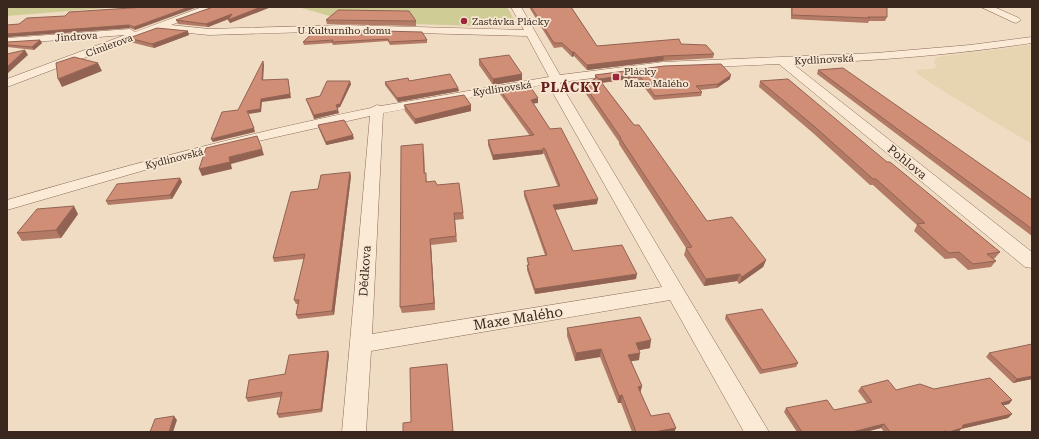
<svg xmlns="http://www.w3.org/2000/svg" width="1039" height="439" font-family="'Roboto Serif',serif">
<rect width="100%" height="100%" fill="#f0dbc3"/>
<path fill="#e6d5b0" d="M 1032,45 L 1032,144 L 950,95 L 923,78 L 917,73 L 916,70 L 933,69 L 936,67 L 937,66 L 934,62 L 937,57 Z"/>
<g fill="#cfcc96">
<path d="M 7,7 L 119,7 L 7,16 Z"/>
<path d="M 298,7 L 507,7 L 516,23 L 514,27 L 351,22 Z"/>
</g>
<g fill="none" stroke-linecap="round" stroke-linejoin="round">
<g stroke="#8b6b59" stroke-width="1">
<g id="street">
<path d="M 202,7 L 216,7 L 214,9 L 171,25 L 209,29 L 342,25 L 524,30 L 511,7 L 521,7 L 560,75 L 663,62 L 876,53 L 970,45 L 1032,37 L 1032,43 C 953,55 873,61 793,64 L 1032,252 L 1032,268 L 1025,267 L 779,64 L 663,69 L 562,82 L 560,83 L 769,432 L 744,432 L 670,300 L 371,351 L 366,432 L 342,432 L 370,116 L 245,144 L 169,163 L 7,210 L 7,200 C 127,165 248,133 371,108 L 377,105 L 381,106 L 549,77 L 527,36 L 342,31 L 209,35 L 158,30 L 7,87 L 7,79 L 125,35 L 7,44 L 7,38 L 130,29 L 135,32 ZM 548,84 L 662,287 L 372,334 L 383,113 Z"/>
<path d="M 981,7 L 994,7 L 1019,18 L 1021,20 L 1016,23 L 1013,22 Z"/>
</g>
</g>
<use href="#street" fill="#faead6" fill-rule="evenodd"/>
</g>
<g fill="#b37a66">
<path d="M 146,7 L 135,30 L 130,28 L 7,37 L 7,25 L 19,24 L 65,16 Z"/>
<path d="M 213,7 L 271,7 L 230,23 L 229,19 L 208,27 L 178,24 L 176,20 Z"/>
<path d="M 529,7 L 571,7 L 597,46 L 681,44 L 714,54 L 713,58 L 663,61 L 587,70 L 574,56 L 572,57 L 562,47 L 554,48 Z"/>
<path d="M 791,7 L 887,7 L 887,17 L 885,21 L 869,21 L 868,23 L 791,19 Z"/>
<path d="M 326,20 L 416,21 L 416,26 L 327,24 Z"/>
<path d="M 316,30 L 427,40 L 427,43 L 390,45 L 388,41 L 333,45 L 332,43 L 304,45 L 303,42 Z"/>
<path d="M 189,35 L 154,48 L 130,42 L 129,38 Z"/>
<path d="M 40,40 L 42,43 L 34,50 L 7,47 L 7,42 Z"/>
<path d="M 479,59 L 522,74 L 522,80 L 493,85 L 479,65 Z"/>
<path d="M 664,66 L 730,79 L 717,88 L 700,90 L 702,92 L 701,96 L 654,100 L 637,78 L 602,83 L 707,221 L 766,260 L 763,267 L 739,284 L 737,281 L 704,286 L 684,255 L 686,248 L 619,144 L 619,142 L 584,91 L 585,86 L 595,78 L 595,75 Z"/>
<path d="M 818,70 L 1032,200 L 1032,236 L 817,74 Z"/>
<path d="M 760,81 L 887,162 L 1000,252 L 995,258 L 993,259 L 996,261 L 991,267 L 968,270 L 955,258 L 945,259 L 914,231 L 917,225 L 873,185 L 870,185 L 813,133 L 759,87 Z"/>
<path d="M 385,82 L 458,88 L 459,91 L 398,102 L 385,85 Z"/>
<path d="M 351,84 L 340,107 L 337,108 L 339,113 L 314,119 L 307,102 L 306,99 L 320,96 Z"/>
<path d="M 500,90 L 538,103 L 533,103 L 597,204 L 555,210 L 573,251 L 636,279 L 535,294 L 527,270 L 527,265 L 528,265 L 527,258 L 545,255 L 524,196 L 524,191 L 558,187 L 544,154 L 543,153 L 543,154 L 493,160 L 488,145 L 488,140 L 530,136 L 500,94 Z"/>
<path d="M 404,105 L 471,105 L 471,111 L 415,124 L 405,111 Z"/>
<path d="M 318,125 L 354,139 L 326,145 L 319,129 Z"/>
<path d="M 424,150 L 425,173 L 427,182 L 437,185 L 463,213 L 464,219 L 455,220 L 457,242 L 431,245 L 435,310 L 402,313 L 400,307 Z"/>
<path d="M 351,176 L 334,315 L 298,319 L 296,315 L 298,304 L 296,304 L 294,300 L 304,259 L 274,262 L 273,258 L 318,189 Z"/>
<path d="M 180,178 L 182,182 L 172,199 L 108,205 L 106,201 Z"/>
<path d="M 78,214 L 61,238 L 22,241 L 17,233 Z"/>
<path d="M 726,315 L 798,363 L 796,367 L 760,374 L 725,319 Z"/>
<path d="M 567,328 L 650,348 L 639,350 L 639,360 L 631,361 L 642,386 L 640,392 L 651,416 L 676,428 L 674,432 L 632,432 L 621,403 L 618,403 L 600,357 L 575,361 L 567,336 Z"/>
<path d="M 328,351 L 329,355 L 322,412 L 279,418 L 277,414 L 281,397 L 248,402 L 246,398 L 285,374 Z"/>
<path d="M 989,353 L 1032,379 L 1013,383 L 986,357 Z"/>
<path d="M 861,387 L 896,390 L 934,389 L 1012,400 L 1009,404 L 1003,405 L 1012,414 L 1008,418 L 961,429 L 958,432 L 884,432 L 881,428 L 865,432 L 797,432 L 784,412 L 786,408 L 834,410 L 867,403 L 858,391 Z"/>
</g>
<g fill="#926353">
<path d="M 189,7 L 198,7 L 135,30 L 134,27 Z"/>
<path d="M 261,7 L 271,7 L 230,23 L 228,20 Z"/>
<path d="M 232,14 L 233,17 L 208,27 L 206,24 Z"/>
<path d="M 129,25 L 130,28 L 7,37 L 7,34 Z"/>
<path d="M 188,31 L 189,35 L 154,48 L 152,44 Z"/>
<path d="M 40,40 L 42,43 L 34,50 L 32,47 Z"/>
<path d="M 25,50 L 28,55 L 7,74 L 7,67 Z"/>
<path d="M 572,52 L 574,52 L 574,56 L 572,57 Z"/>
<path d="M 664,56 L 663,61 L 587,70 L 587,65 Z"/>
<path d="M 263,61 L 264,65 L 263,83 L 262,80 Z"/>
<path d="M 98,63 L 102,71 L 62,87 L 58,79 Z"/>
<path d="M 522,74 L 522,80 L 493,85 L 493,79 Z"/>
<path d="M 638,74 L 637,78 L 599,83 L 599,79 Z"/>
<path d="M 731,75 L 730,79 L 717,88 L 718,84 Z"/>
<path d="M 288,79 L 291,98 L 262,102 L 261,112 L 249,114 L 247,111 L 261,99 Z"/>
<path d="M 350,81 L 351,84 L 340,107 L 336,108 L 336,105 Z"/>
<path d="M 458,88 L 459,91 L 398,102 L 397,98 Z"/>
<path d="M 538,98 L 538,103 L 531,104 L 531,100 Z"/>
<path d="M 471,105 L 471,111 L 415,124 L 415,119 Z"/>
<path d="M 338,110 L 339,113 L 314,119 L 314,115 Z"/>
<path d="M 254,128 L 255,132 L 213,142 L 211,139 Z"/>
<path d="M 353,135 L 354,139 L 326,145 L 326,142 Z"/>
<path d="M 262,149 L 264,155 L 231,164 L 232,169 L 202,176 L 199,169 L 229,157 Z"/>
<path d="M 543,150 L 543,154 L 493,160 L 493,155 Z"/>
<path d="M 350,172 L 351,176 L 334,315 L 332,311 Z"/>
<path d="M 180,178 L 182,182 L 172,199 L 170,195 Z"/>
<path d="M 598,199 L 597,204 L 553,210 L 553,205 Z"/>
<path d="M 74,206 L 78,214 L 61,238 L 56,230 Z"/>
<path d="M 430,239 L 431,245 L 435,310 L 434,303 Z"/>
<path d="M 766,260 L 763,267 L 739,284 L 742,277 Z"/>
<path d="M 637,274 L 636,279 L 535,294 L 535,289 Z"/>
<path d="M 740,274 L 737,281 L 704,286 L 706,279 Z"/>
<path d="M 651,340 L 650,348 L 635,351 L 636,343 Z"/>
<path d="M 601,349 L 600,357 L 575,361 L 576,353 Z"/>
<path d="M 328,351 L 329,355 L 322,412 L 321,409 Z"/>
<path d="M 640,353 L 639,360 L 627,362 L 628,355 Z"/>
<path d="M 1032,376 L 1032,379 L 1013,383 L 1017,379 Z"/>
<path d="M 642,386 L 640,394 L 638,387 Z"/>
<path d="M 622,395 L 621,403 L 618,403 L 619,396 Z"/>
<path d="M 1012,400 L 1009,404 L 997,407 L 1001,403 Z"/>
<path d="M 1012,414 L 1008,418 L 961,429 L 958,432 L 948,432 L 963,425 Z"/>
<path d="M 174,416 L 177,420 L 173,432 L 169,432 Z"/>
<path d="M 884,424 L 881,428 L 865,432 L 852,432 Z"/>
<path d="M 676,428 L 674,432 L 654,432 Z"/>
</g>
<g fill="#d08e77" stroke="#926353">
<path d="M 146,7 L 189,7 L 134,27 L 129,25 L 7,34 L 7,25 L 19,24 L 27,18 L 65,16 L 69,12 Z"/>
<path d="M 213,7 L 261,7 L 228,20 L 232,14 L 206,24 L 176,20 Z"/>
<path d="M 531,7 L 571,7 L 597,46 L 679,39 L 681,44 L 706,45 L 714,54 L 664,56 L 587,65 L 574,52 L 572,52 L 562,43 L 554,43 Z"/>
<path d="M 792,7 L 887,7 L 887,17 L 868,17 L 870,18 L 792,15 Z"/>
<path d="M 338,10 L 409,11 L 416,21 L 326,20 Z"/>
<path d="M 157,28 L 188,31 L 152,44 L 129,38 Z"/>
<path d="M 316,30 L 341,30 L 422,32 L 427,40 L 389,42 L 388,39 L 332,42 L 333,40 L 303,42 Z"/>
<path d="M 40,40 L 32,47 L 7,45 L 7,42 Z"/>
<path d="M 25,50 L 7,67 L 7,54 Z"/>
<path d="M 509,55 L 522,74 L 493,79 L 479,59 Z"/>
<path d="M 74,57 L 98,63 L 58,79 L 56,63 Z"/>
<path d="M 263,61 L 262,80 L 288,79 L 290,94 L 261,99 L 260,109 L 247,111 L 254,128 L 211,139 L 222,112 L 238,110 Z"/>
<path d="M 721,64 L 731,75 L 718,84 L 696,86 L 702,92 L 655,96 L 638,74 L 599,79 L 595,75 L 664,66 Z"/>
<path d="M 843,68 L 1032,200 L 1032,229 L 818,70 Z"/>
<path d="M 450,74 L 458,88 L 397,98 L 385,82 L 408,78 L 409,81 Z"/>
<path d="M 597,77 L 634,125 L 639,125 L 707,221 L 732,217 L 766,260 L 742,277 L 740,274 L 706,279 L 686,248 L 692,247 L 620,138 L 621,138 L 585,86 Z"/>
<path d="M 788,79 L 887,162 L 890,162 L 1000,252 L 987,254 L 996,261 L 973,264 L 959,252 L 949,253 L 917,224 L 925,223 L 876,179 L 873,179 L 815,127 L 760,81 Z"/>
<path d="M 327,81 L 350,81 L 340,104 L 336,105 L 338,110 L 314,115 L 306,99 L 320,96 Z"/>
<path d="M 529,85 L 538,98 L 531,100 L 550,129 L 561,128 L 598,199 L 553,205 L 573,251 L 622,245 L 637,274 L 535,289 L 527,265 L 529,265 L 527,258 L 547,255 L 524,191 L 560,186 L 545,149 L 543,148 L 543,150 L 493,155 L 488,140 L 534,135 L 500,90 Z"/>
<path d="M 464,95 L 471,105 L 415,119 L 404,105 Z"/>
<path d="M 344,120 L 353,135 L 326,142 L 318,125 Z"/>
<path d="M 257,136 L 262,149 L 229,157 L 230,162 L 199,169 L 206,148 Z"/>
<path d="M 423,144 L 424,173 L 426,173 L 426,182 L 435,181 L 437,185 L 459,183 L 463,213 L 454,213 L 456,236 L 430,239 L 434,303 L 400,307 L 401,146 Z"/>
<path d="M 350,172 L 332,311 L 296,315 L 299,300 L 294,300 L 305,254 L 273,258 L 291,192 L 318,189 L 321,175 Z"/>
<path d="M 180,178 L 170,195 L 106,201 L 117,184 Z"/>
<path d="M 74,206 L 56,230 L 17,233 L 37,209 Z"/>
<path d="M 762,309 L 798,363 L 762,370 L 726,315 Z"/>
<path d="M 640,317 L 651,340 L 636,343 L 640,353 L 628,355 L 642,386 L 638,387 L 651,416 L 669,413 L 676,428 L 654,432 L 636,432 L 622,395 L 619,396 L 601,349 L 576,353 L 567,328 Z"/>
<path d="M 1032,344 L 1032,376 L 1017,379 L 989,353 Z"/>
<path d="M 328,351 L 321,409 L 277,414 L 282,392 L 246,398 L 249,380 L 285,374 L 289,355 Z"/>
<path d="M 447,364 L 453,431 L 446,432 L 403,432 L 403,423 L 411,422 L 410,368 Z"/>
<path d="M 990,378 L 1012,400 L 1001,403 L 1012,414 L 963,425 L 962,428 L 949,432 L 946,431 L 941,432 L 890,432 L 884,424 L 852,432 L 802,432 L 786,408 L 827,400 L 834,410 L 872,402 L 861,387 L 888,380 L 896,390 L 920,384 L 934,389 Z"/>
<path d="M 174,416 L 169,432 L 150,432 L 155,419 Z"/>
</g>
<g fill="#9d263a" stroke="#f7e7d3" stroke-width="1.5">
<circle cx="464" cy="21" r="4"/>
<rect x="612" y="73" width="8" height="8" rx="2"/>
</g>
<g text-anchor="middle" stroke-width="3.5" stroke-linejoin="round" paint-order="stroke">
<g font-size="10" fill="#3a271d" stroke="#f7e7d3" text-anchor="start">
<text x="472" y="25">Zastávka Plácky</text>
<text x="624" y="75">Plácky<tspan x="624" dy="12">Maxe Malého</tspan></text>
</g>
<g font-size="10" fill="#3a271d" stroke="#f7e7d3">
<text x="344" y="34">U Kulturního domu</text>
<text transform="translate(76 36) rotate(-4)" y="4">Jindrova</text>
<text transform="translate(109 45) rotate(-20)" y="4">Cimlerova</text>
<text transform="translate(824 59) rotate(-3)" y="4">Kydlinovská</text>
<text transform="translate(502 88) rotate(-8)" y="4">Kydlinovská</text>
<text transform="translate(174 158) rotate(-14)" y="4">Kydlinovská</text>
</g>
<g font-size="12" fill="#3a271d" stroke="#f7e7d3">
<text transform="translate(907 162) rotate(39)" y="4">Pohlova</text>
<text transform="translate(365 271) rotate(-86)" y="4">Dědkova</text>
</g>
<g font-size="13" font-weight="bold" letter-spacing="1" fill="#691f1b" stroke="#f7e7d3">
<text x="571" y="92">PLÁCKY</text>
</g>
<g font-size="14" fill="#3a271d" stroke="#f7e7d3">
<text transform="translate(518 318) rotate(-9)" y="5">Maxe Malého</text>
</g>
</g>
<rect width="1039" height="439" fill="none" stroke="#3a271d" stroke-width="16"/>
</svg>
